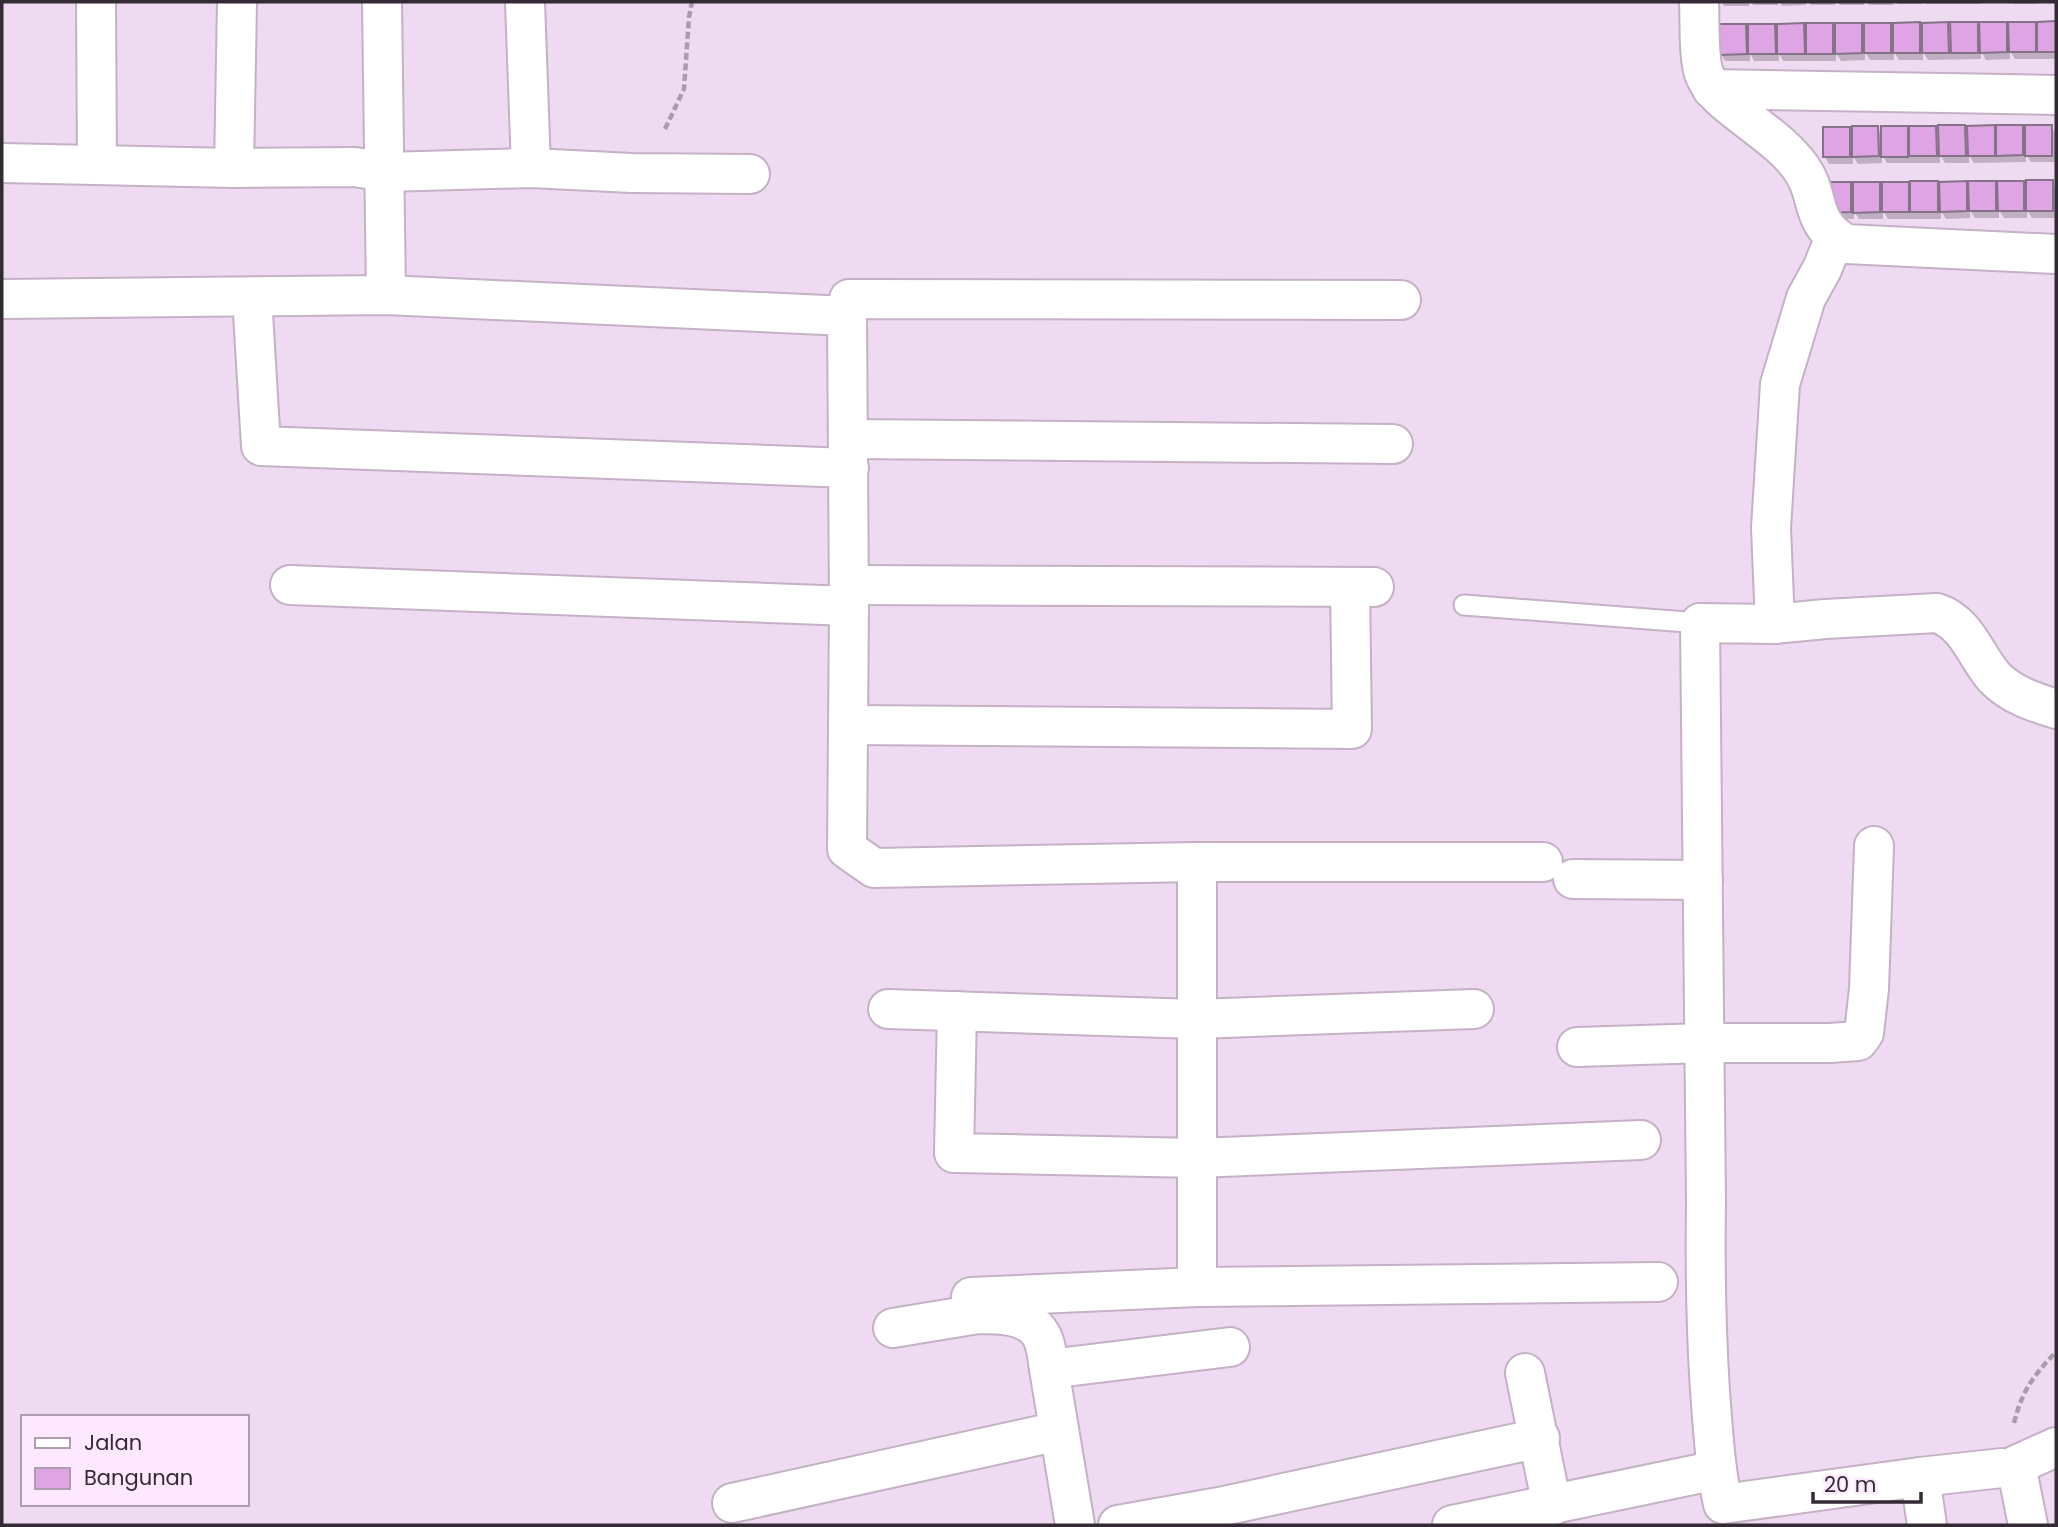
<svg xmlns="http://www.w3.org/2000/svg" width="2058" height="1527" font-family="Poppins,sans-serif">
<rect width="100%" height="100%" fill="#efdbf1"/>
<g fill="#0003">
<path d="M 1722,2 L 1749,2 L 1749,6 L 1724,6 Z"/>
<path d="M 1751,2 L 1778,2 L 1778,5 L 1753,5 Z"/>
<path d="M 1780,2 L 1806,2 L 1806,5 L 1782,6 Z"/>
<path d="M 1809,2 L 1835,2 L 1835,5 L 1811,5 Z"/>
<path d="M 1838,2 L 1864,2 L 1864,5 L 1840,5 Z"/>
<path d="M 1867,2 L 1893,2 L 1893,5 L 1869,5 Z"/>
<path d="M 1896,2 L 1922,2 L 1922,4 L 1898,4 Z"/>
<path d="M 1926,2 L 1980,2 L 1980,4 L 1927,4 Z"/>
<path d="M 1983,2 L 2009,2 L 2009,3 L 1984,3 Z"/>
<path d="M 2013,2 L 2037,2 L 2037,4 L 2014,4 Z"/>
<path d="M 2006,23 L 2010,32 L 2010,24 L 2056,23 L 2056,59 L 2015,59 L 2010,51 L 2010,59 L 1986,60 L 1981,51 L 1981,59 L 1928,60 L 1923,52 L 1923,60 L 1899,60 L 1894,52 L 1894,60 L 1870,60 L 1865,52 L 1865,60 L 1841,61 L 1836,53 L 1836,61 L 1783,61 L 1779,53 L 1779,61 L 1754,61 L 1750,53 L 1750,61 L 1725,61 L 1721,54 L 1745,26 L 1750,34 L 1774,25 L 1779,33 L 1803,25 L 1807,32 L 1832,25 L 1837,33 L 1861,25 L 1866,33 L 1890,25 L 1895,33 L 1919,24 L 1924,32 L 1947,24 L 1952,31 L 1977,24 L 1981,32 Z"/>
<path d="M 2051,126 L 2056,135 L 2056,127 L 2056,162 L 2031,162 L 2026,154 L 2026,162 L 1974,163 L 1969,155 L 1969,163 L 1945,163 L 1940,155 L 1940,163 L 1887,163 L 1882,155 L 1882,163 L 1858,164 L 1853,156 L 1853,164 L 1829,164 L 1825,157 L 1849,128 L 1854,136 L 1877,128 L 1883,137 L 1883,128 L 1935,128 L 1940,136 L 1964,127 L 1969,135 L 1969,127 L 2022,127 L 2027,135 Z"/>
<path d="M 2023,182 L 2028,190 L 2052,182 L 2056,189 L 2056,218 L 2032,218 L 2027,210 L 2027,218 L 2004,218 L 1999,210 L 1999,218 L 1975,218 L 1970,210 L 1970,218 L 1946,219 L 1941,211 L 1941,219 L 1888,219 L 1883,211 L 1883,219 L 1859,219 L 1854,211 L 1854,219 L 1830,219 L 1850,184 L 1855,192 L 1879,183 L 1884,192 L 1884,184 L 1937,183 L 1941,191 L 1966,183 L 1970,191 L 1995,183 L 1999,191 Z"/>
</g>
<g fill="#dea4e4" stroke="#847286" stroke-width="2">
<path d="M 2056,21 L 2056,52 L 2037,52 L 2037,22 Z"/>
<path d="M 1920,22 L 1920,53 L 1893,53 L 1893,23 Z"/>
<path d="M 1948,22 L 1949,53 L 1922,53 L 1922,23 Z"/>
<path d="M 1950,22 L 1978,22 L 1978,53 L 1951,53 Z"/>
<path d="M 1979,22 L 2007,22 L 2007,52 L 1980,53 Z"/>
<path d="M 2008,22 L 2036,22 L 2036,52 L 2009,52 Z"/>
<path d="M 1804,23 L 1805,54 L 1777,54 L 1777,24 Z"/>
<rect x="1806" y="23" width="27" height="31"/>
<path d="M 1835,23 L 1862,23 L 1862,53 L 1835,54 Z"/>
<rect x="1864" y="23" width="27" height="30"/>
<path d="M 1719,24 L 1746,24 L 1747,54 L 1719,55 Z"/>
<path d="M 1748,24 L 1775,24 L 1776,54 L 1748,54 Z"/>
<path d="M 1938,125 L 1965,125 L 1966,156 L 1939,156 Z"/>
<path d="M 1995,125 L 1995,156 L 1968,156 L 1967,126 Z"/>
<path d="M 1996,125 L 2023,125 L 2023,155 L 1996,156 Z"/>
<rect x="2025" y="125" width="27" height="31"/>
<path d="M 1852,126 L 1878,126 L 1879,156 L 1852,157 Z"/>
<rect x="1881" y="126" width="27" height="31"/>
<path d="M 1909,126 L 1936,126 L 1937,156 L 1909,156 Z"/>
<rect x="1823" y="127" width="27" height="30"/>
<rect x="2026" y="180" width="27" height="31"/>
<rect x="1910" y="181" width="28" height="31"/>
<path d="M 1967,181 L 1967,211 L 1940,212 L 1939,182 Z"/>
<path d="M 1968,181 L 1996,181 L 1996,211 L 1969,211 Z"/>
<path d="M 1997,181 L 2024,181 L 2024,211 L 1998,211 Z"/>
<path d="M 1824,182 L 1851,182 L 1851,212 L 1824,213 Z"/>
<path d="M 1853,182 L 1880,182 L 1880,212 L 1853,213 Z"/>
<rect x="1882" y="182" width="27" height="30"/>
</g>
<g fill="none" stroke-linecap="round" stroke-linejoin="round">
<g stroke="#c4b1c6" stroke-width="23">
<path id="lane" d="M 1464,605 L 1700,623"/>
</g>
<g stroke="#c4b1c6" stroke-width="42">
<g id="street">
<path d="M 96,2 L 97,164"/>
<path d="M 382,2 L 386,295"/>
<path d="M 525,2 L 531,168"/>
<path d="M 1699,2 C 1700,20 1698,61 1705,76 C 1714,95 1729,105 1746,118 C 1765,133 1787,148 1801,168 C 1822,197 1807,221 1846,244 L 2056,254"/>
<path d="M 1712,89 L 2056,95"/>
<path d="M 2,163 L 234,168 L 355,167 L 385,172 L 531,168 L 632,173 L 750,174"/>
<path d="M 234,168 L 237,2"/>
<path d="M 1835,237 L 1822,269 L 1806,298 L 1780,384 L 1771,528 L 1775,624 L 1825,619 L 1937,613 C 1967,623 1975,655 1994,677 C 2011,695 2034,702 2056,709"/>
<path d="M 252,297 L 261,446 L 849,468"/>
<path d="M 2,299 L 386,295 L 847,316 L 849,606 L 847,849 L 874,868 L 1197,862 L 1543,862"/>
<path d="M 847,316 L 849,299 L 1401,300"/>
<path d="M 849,439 L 1393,444"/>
<path d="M 290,585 L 849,606"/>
<path d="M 849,585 L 1374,587"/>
<path d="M 1775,624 L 1700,623 L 1706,1202 C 1705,1266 1706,1328 1710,1391 C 1713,1429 1715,1468 1723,1504 L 1920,1477 L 2002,1468"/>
<path d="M 848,725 L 1352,729 L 1350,587"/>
<path d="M 1573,879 L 1703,880"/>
<path d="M 888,1009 L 1196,1019 L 1474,1009"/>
<path d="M 957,1011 L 954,1153 L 1197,1158 L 1641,1140"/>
<path d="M 1577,1047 L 1705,1043 L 1830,1043 L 1858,1041 L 1864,1033 L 1869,989 L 1874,846"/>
<path d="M 1197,1287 L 1658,1282"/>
<path d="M 971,1297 L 1197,1287 L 1197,862"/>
<path d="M 893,1328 L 978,1314 C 1000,1314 1029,1314 1041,1335 C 1047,1345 1047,1358 1049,1369 L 1075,1525"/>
<path d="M 1049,1369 L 1230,1347"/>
<path d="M 1525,1373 L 1552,1506"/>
<path d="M 1920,1477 L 1927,1525"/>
<path d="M 732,1503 L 1059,1431"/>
<path d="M 1118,1525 L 1219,1507 L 1540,1438"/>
<path d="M 1452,1525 L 1717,1470"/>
<path d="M 2028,1525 L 2016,1465 L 2056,1447"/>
</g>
</g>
<g stroke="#ab9bac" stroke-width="4.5" stroke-dasharray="7 3.5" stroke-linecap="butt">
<path d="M 665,129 L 684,89 L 689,17 L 692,2"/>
<path d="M 2014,1423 C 2022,1391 2033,1376 2056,1352"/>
</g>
<use href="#lane" stroke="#fff" stroke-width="19"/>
<use href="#street" stroke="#fff" stroke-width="38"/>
</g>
<rect width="2058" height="1527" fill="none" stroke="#332b33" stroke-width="7"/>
<rect x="21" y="1415" width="228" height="91" fill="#fde8ff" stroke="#ac9cad" stroke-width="2"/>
<rect x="35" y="1438" width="35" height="10" fill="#ffffff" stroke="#ac9cad" stroke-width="2"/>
<text x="84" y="1450" font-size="21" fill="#332b33">Jalan</text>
<rect x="35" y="1468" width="35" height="21" fill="#dea4e4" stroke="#ac9cad" stroke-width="2"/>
<text x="84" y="1485" font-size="21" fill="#332b33">Bangunan</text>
<path d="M1813 1492v10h108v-10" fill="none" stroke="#332b33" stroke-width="3.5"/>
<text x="1824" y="1492" font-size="21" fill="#332b33" stroke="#fde8ff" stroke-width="5" paint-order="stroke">20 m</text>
</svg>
